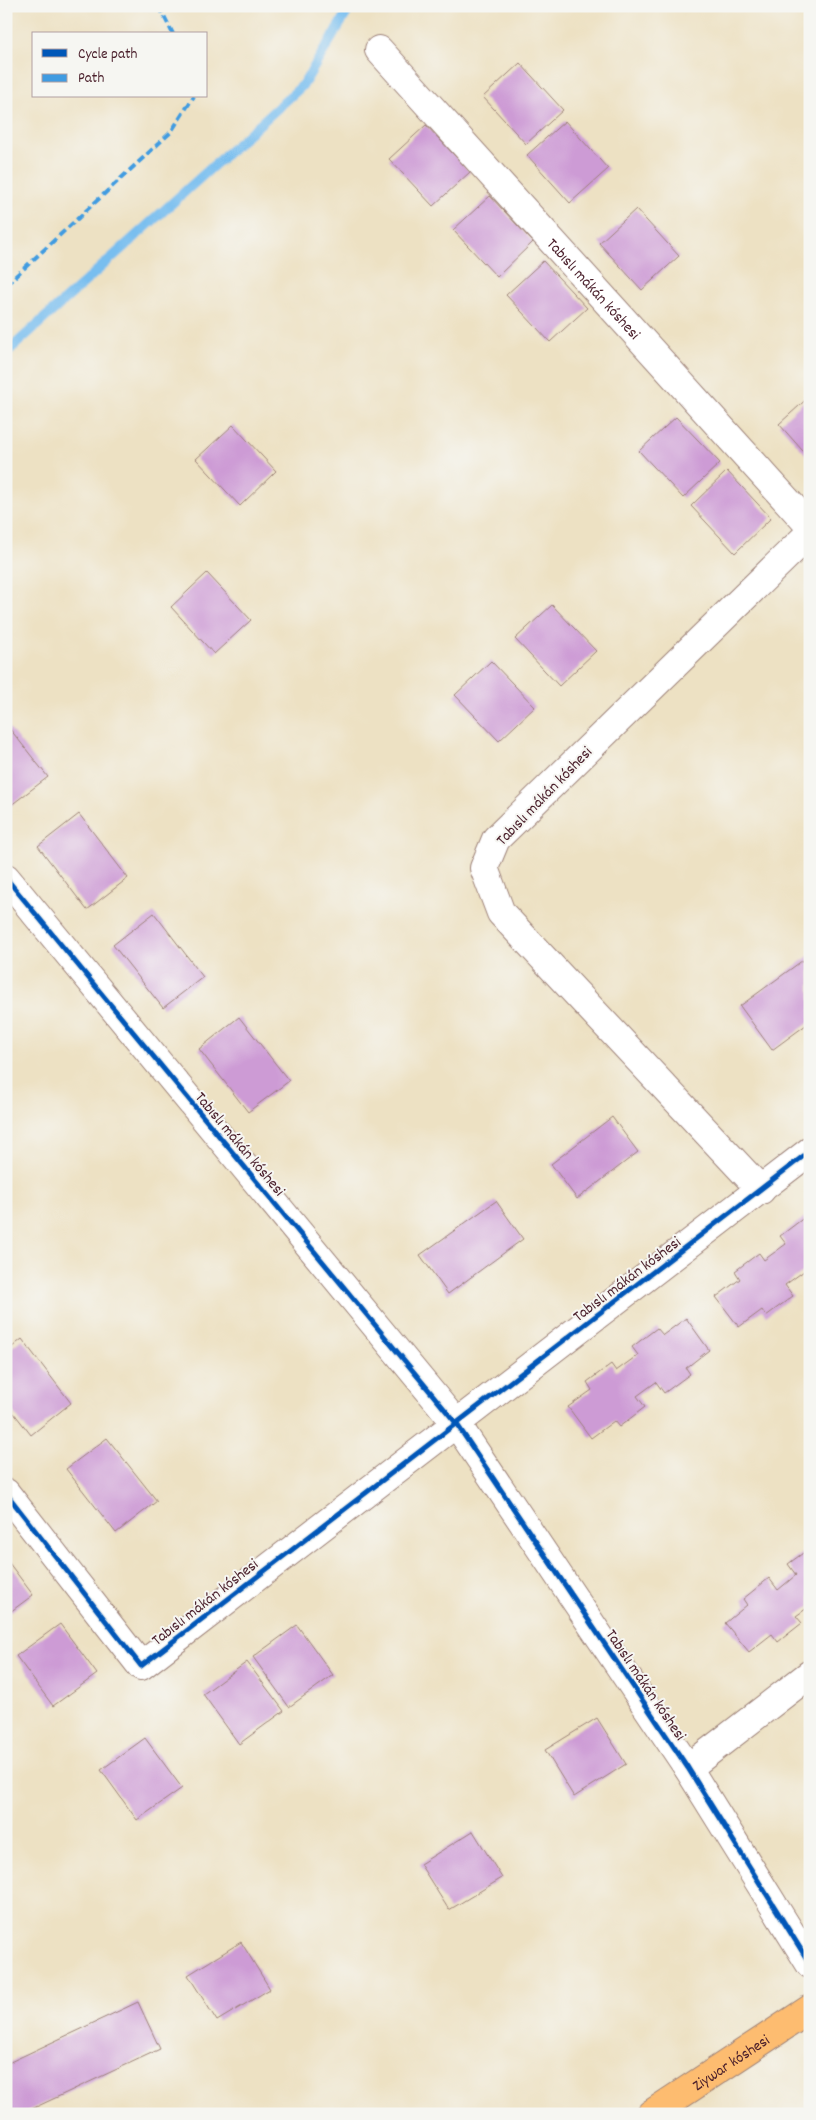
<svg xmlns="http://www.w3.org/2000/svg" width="816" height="2120" font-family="Dekko,sans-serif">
<rect width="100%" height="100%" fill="#f6f6f2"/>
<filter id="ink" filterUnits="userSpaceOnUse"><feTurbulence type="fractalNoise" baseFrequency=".02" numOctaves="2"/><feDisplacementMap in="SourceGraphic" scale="10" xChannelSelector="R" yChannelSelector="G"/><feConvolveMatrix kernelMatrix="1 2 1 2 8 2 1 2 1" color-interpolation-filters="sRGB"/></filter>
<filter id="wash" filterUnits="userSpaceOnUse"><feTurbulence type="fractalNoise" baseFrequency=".0096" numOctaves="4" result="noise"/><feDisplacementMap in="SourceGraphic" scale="20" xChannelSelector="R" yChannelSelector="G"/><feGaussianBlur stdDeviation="1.12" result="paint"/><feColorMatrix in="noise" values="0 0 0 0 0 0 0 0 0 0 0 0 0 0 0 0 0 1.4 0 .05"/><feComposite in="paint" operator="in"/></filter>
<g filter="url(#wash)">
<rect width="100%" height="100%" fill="#ede1c3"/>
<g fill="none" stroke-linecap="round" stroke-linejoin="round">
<path stroke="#78beef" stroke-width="10" d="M 6,353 L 303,85 L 351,6"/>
</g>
<g id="blocks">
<g fill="#cd9bd5">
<path d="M 520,63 L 563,110 L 526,144 L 483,97 Z"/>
<path d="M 565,121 L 608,169 L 570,203 L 527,155 Z"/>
<path d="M 426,125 L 470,172 L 433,206 L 389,159 Z"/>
<path d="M 490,196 L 533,242 L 497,277 L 453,230 Z"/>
<path d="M 636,209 L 679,256 L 642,290 L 599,243 Z"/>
<path d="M 543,261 L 587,308 L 550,342 L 506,295 Z"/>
<path d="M 810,396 L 810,459 L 779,424 Z"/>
<path d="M 676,417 L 720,463 L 683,498 L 639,451 Z"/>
<path d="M 233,425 L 276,471 L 240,506 L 196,459 Z"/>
<path d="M 727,471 L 771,518 L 735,553 L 691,506 Z"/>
<path d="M 207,573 L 251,620 L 214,654 L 171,607 Z"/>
<path d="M 552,605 L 596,651 L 559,686 L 515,639 Z"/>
<path d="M 491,661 L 535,707 L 499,741 L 455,695 Z"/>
<path d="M 6,724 L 48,777 L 6,809 Z"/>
<path d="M 79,814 L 128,878 L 87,910 L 38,846 Z"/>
<path d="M 154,913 L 203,977 L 163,1008 L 113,945 Z"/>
<path d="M 810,955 L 810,1022 L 772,1050 L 740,1006 Z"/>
<path d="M 239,1017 L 289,1081 L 248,1112 L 199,1049 Z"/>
<path d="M 612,1117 L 638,1152 L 577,1199 L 551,1164 Z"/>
<path d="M 496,1201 L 523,1239 L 448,1294 L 420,1255 Z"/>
<path d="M 805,1217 L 810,1224 L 810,1279 L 804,1271 L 785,1285 L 793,1296 L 766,1316 L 762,1310 L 739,1327 L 716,1297 L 740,1279 L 735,1271 L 759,1253 L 764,1260 L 786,1244 L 780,1236 Z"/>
<path d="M 686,1318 L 709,1350 L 686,1368 L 690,1374 L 664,1393 L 656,1382 L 637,1396 L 645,1407 L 619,1427 L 614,1421 L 591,1438 L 568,1407 L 592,1390 L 587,1382 L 611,1364 L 616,1371 L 638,1355 L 632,1347 L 657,1328 L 663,1335 Z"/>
<path d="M 22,1339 L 71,1403 L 31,1435 L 6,1403 L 6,1352 Z"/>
<path d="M 107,1438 L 157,1501 L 116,1533 L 66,1469 Z"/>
<path d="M 810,1548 L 810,1606 L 796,1616 L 802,1623 L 778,1642 L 772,1634 L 749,1652 L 725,1623 L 747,1605 L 743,1599 L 769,1578 L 778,1590 L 796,1575 L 788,1564 Z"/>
<path d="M 6,1559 L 33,1595 L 6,1615 Z"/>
<path d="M 60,1624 L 97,1674 L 53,1706 L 16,1656 Z"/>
<path d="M 297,1625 L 333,1675 L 289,1707 L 253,1657 Z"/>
<path d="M 247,1662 L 284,1711 L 239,1744 L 203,1694 Z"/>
<path d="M 597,1718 L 626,1764 L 574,1797 L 545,1750 Z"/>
<path d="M 145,1738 L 182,1788 L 137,1820 L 101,1770 Z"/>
<path d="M 473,1831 L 502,1878 L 449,1910 L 420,1864 Z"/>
<path d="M 241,1942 L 270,1989 L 217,2021 L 188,1975 Z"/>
<path d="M 138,2002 L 160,2049 L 21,2114 L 6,2114 L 6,2064 Z"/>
</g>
</g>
</g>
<g filter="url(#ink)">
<use href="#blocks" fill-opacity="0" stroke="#9c8077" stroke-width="1"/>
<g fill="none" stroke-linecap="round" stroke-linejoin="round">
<g stroke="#9c8077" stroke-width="30">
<g id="minor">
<path id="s1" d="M 379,50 L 810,526"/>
<path d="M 6,878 L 456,1423 L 688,1768 L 810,1964"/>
<path d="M 761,1190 L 501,913 L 484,868 L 496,839 L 810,533"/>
<path d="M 6,1493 L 141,1666 L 810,1151"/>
<path d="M 688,1768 L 810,1674"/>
</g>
</g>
<g stroke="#9c8077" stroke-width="30">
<g id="major">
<path id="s2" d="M 651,2114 L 810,2009"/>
</g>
</g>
<use href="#minor" stroke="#fff" stroke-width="28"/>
<use href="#major" stroke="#fdbc70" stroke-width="28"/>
<g stroke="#409be1" stroke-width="4" stroke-dasharray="8 4" stroke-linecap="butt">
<path d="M 159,6 L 173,34"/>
<path d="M 6,285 L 171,132 L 194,96"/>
</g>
<g stroke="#f6f6f2" stroke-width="8">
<g id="cycleway">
<path d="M 6,878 L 456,1423 L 688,1768 L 810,1964"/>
<path d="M 6,1493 L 141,1666 L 810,1151"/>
</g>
</g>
<use href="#cycleway" stroke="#0057b8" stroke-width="5"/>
</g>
</g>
<g text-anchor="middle" stroke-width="4" stroke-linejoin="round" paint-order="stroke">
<g font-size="16" fill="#4a1f2b" stroke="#f6f6f2">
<text dy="6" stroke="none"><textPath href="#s1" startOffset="321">Tabıslı mákán kóshesi</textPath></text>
<text transform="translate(543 795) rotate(-46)" y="6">Tabıslı mákán kóshesi</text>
<text transform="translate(241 1143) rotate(50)" y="6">Tabıslı mákán kóshesi</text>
<text transform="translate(626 1278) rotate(-37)" y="6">Tabıslı mákán kóshesi</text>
<text transform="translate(204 1601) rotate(-38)" y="6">Tabıslı mákán kóshesi</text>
<text transform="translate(647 1684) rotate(56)" y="6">Tabıslı mákán kóshesi</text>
<text dy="6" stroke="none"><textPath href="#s2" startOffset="95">Ziywar kóshesi</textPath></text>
</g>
</g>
<rect width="816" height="2120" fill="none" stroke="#f6f6f2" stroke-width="25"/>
<rect x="32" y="32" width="175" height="65" fill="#f6f6f2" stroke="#b1a0a2"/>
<rect x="42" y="49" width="25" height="8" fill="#0057b8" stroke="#b1a0a2"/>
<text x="78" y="58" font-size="15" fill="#4a1f2b">Cycle path</text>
<rect x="42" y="74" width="25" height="8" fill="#409be1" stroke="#b1a0a2"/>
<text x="78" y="82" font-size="15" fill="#4a1f2b">Path</text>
</svg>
